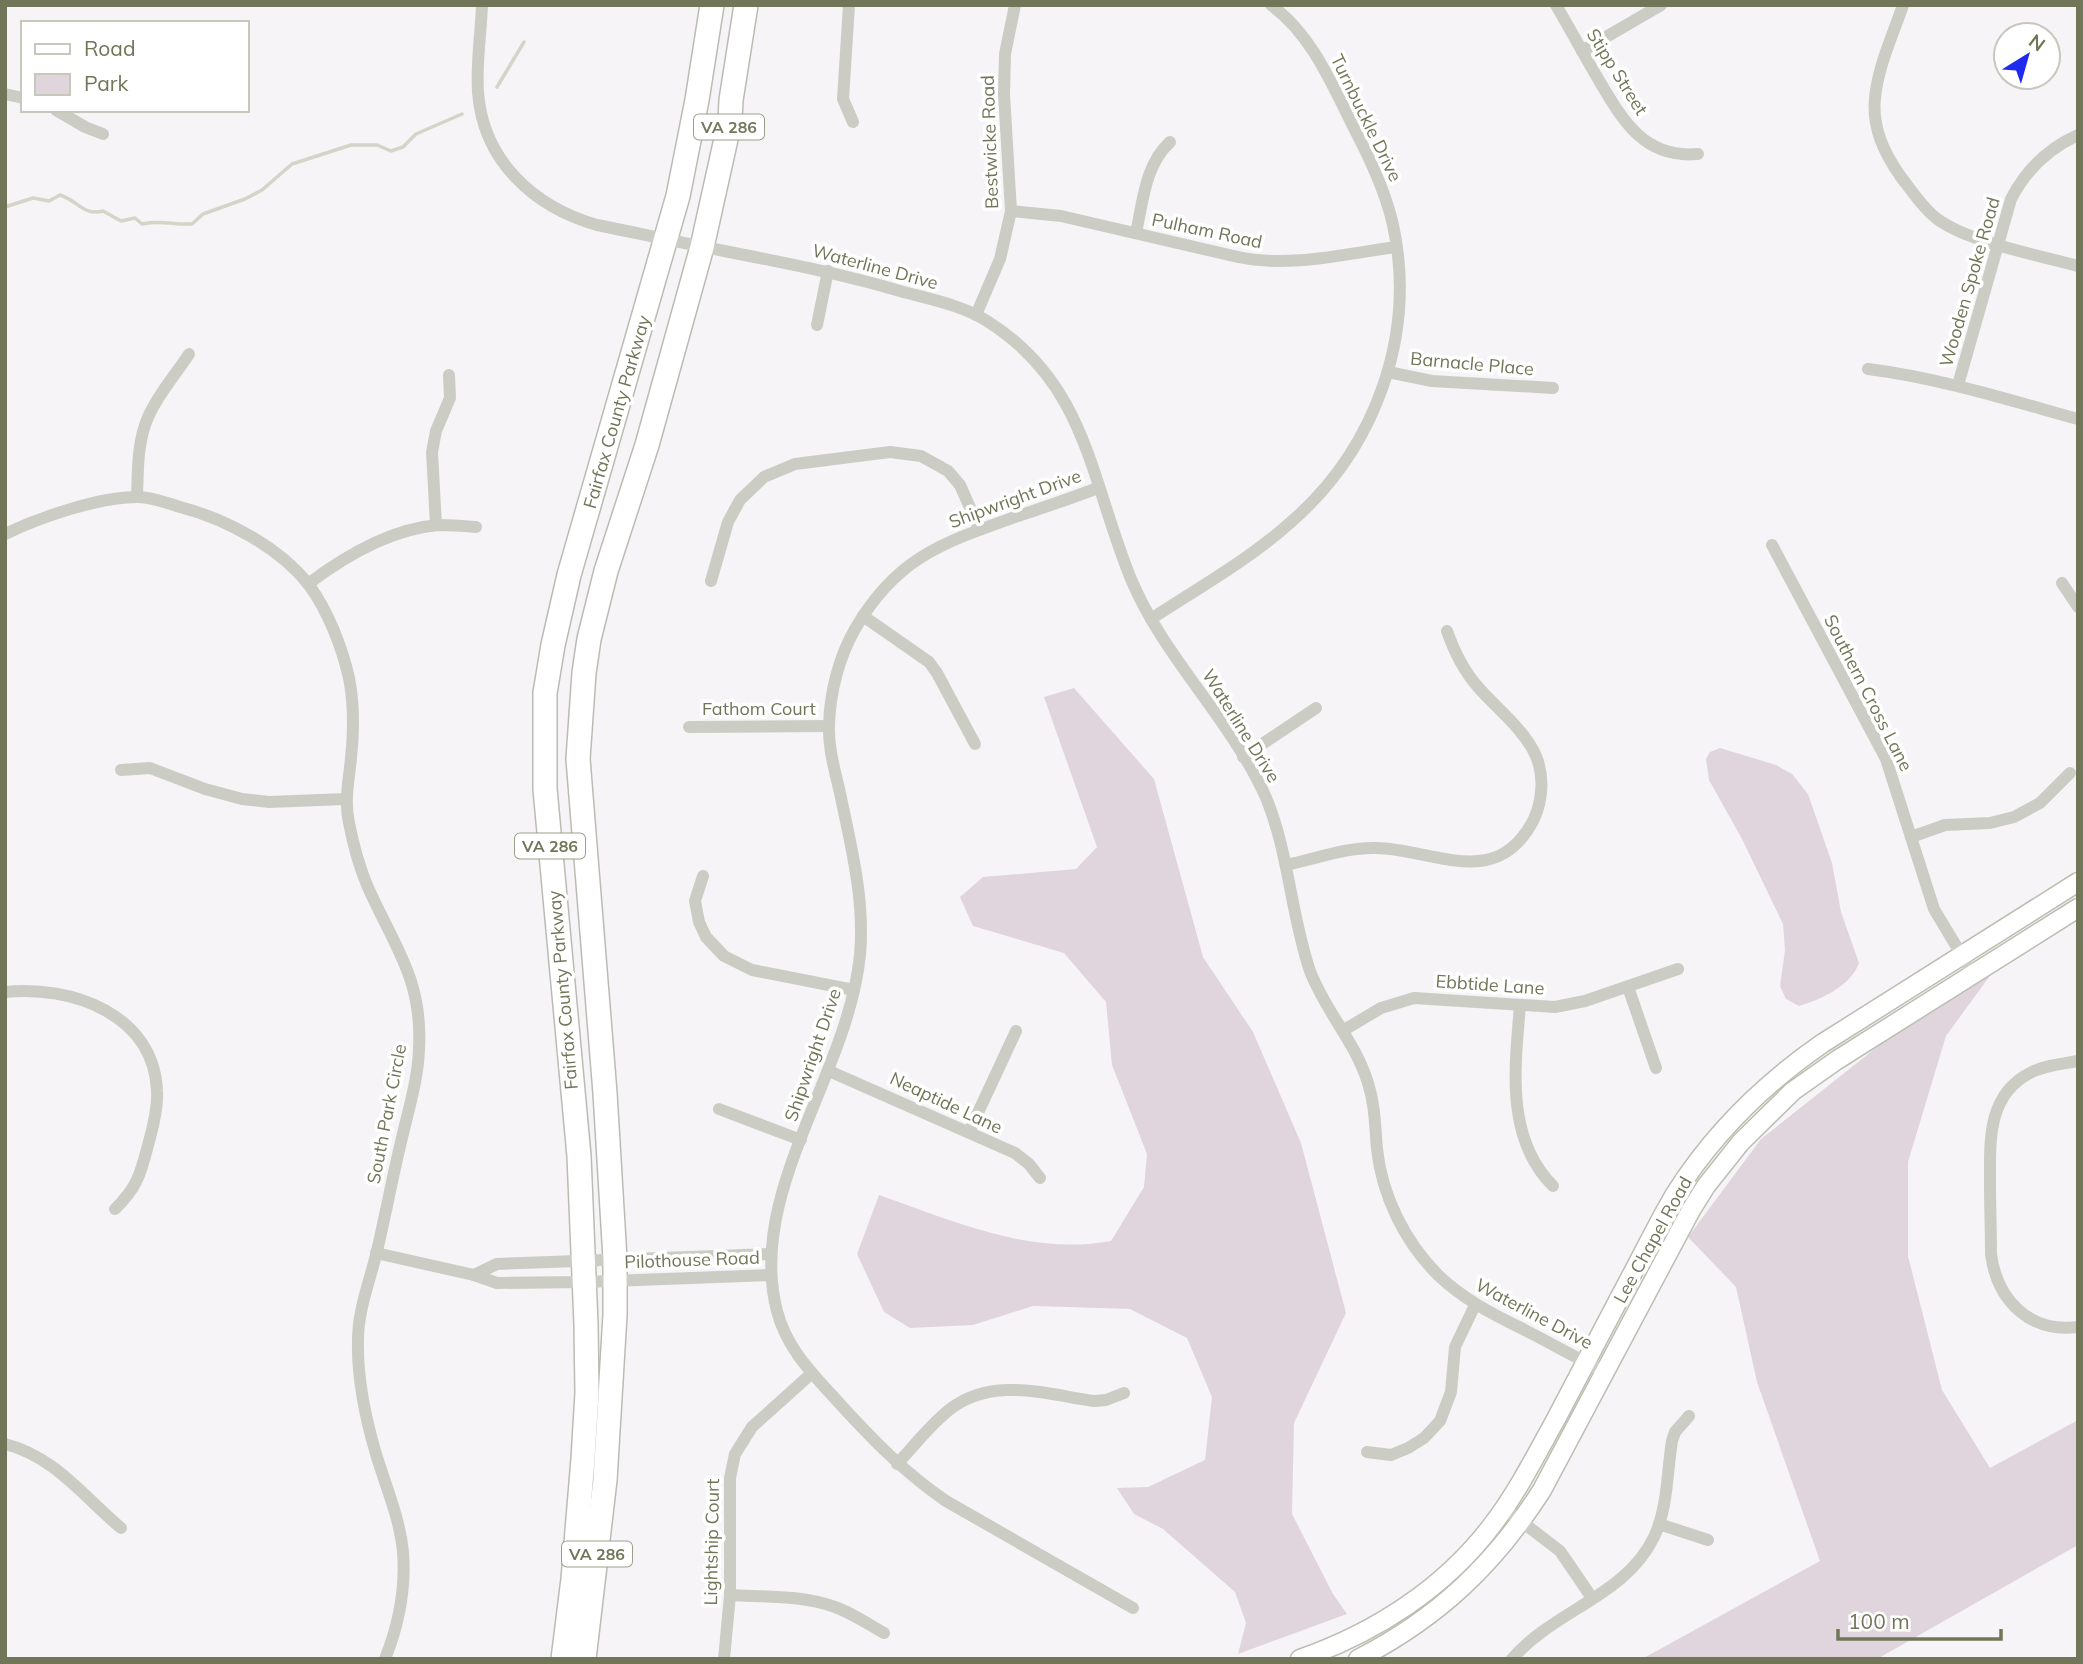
<svg xmlns="http://www.w3.org/2000/svg" width="2083" height="1664" font-family="Mulish,sans-serif">
<rect width="100%" height="100%" fill="#f7f4f8"/>
<g fill="#e0d5dc">
<path d="M 1074,688 L 1154,779 L 1203,957 L 1253,1032 L 1301,1143 L 1346,1313 L 1294,1423 L 1292,1514 L 1333,1594 L 1347,1614 L 1238,1654 L 1246,1623 L 1235,1592 L 1163,1529 L 1134,1514 L 1117,1488 L 1148,1487 L 1205,1460 L 1212,1397 L 1187,1338 L 1130,1309 L 1033,1306 L 973,1325 L 910,1328 L 884,1312 L 857,1254 L 879,1195 C 953,1221 1031,1256 1111,1241 L 1144,1187 L 1147,1154 L 1112,1065 L 1106,1002 L 1064,953 L 973,926 L 960,897 L 983,877 L 1076,869 L 1097,847 L 1044,697 Z"/>
<path d="M 1720,748 L 1776,765 L 1792,774 L 1808,794 L 1832,863 L 1841,912 L 1859,963 C 1851,986 1820,1000 1799,1006 L 1786,999 L 1780,986 L 1785,950 L 1783,924 L 1742,839 L 1709,780 L 1706,759 L 1710,752 Z"/>
<path d="M 2003,958 L 1946,1036 L 1908,1162 L 1908,1256 L 1942,1390 L 1990,1468 L 2078,1420 L 2078,1545 L 1877,1659 L 1642,1659 L 1820,1561 L 1757,1382 L 1736,1287 L 1688,1237 L 1761,1139 L 1881,1044 Z"/>
</g>
<g fill="none" stroke-linecap="round" stroke-linejoin="round">
<g stroke="#d4d4c7" stroke-width="3.5">
<path d="M 497,87 L 524,42"/>
<path d="M 5,207 L 33,198 L 49,201 L 60,195 C 77,200 83,216 103,211 L 121,221 L 135,218 L 142,224 C 162,220 173,225 192,224 L 203,214 L 245,199 L 262,190 L 292,164 L 351,145 L 377,145 L 391,151 L 403,147 L 416,134 L 462,114"/>
</g>
<g stroke="#bcbeb2" stroke-width="21">
<g id="secondary">
<path d="M 1300,1659 C 1375,1633 1445,1588 1493,1524 C 1518,1491 1536,1455 1556,1419 C 1581,1372 1605,1325 1630,1278 C 1645,1250 1659,1221 1675,1194 C 1713,1134 1765,1083 1823,1043 L 2078,882"/>
<path d="M 1358,1659 C 1438,1618 1494,1565 1542,1490 L 1691,1210 L 1706,1186 L 1741,1142 L 1793,1091 L 1837,1060 L 2078,908"/>
</g>
</g>
<g stroke="#babcb3" stroke-width="26">
<g id="highway">
<path d="M 563,1659 L 573,1579 L 583,1459 L 587,1393 L 586,1324 L 579,1156 L 545,789 L 545,693 L 553,645 L 569,575 L 678,196 L 697,100 L 712,5"/>
<path d="M 584,1659 L 605,1480 L 615,1315 L 615,1259 L 605,1093 L 578,759 L 584,673 L 589,639 L 606,571 L 647,445 L 702,247 L 730,121 L 731,100 L 746,5"/>
</g>
</g>
<g stroke="#cbcdc5" stroke-width="12">
<path d="M 482,5 C 481,34 476,63 478,92 C 483,161 534,207 597,225 C 632,232 668,240 704,247 C 770,260 835,272 900,291 C 929,299 962,305 987,321 C 1087,384 1090,479 1131,579 C 1163,657 1234,723 1267,800 C 1289,855 1291,915 1310,971 C 1325,1011 1355,1041 1368,1083 C 1375,1105 1375,1126 1377,1149 C 1382,1196 1405,1242 1438,1275 C 1463,1299 1492,1314 1523,1329 C 1550,1343 1577,1358 1605,1372"/>
<path d="M 849,5 L 843,99 L 853,122"/>
<path d="M 1556,5 C 1570,29 1583,53 1597,77 C 1622,119 1643,159 1698,154"/>
<path d="M 1903,5 C 1893,35 1878,66 1875,98 C 1872,128 1884,153 1901,177 C 1912,191 1922,207 1936,218 C 1967,242 2038,255 2078,266"/>
<path d="M 1582,51 L 1661,5"/>
<path d="M 5,94 L 23,98"/>
<path d="M 56,110 L 85,127 L 103,134"/>
<path d="M 1011,211 L 1061,216 L 1238,257 C 1290,268 1344,254 1396,247"/>
<path d="M 1136,233 C 1143,201 1145,165 1170,142"/>
<path d="M 976,315 L 1000,259 L 1011,211 L 1004,94 L 1005,54 L 1015,5"/>
<path d="M 817,325 L 828,271"/>
<path d="M 1868,369 C 1940,378 2009,400 2078,419"/>
<path d="M 1388,372 L 1432,381 L 1553,388"/>
<path d="M 1958,385 L 2011,199 C 2026,170 2047,149 2078,135"/>
<path d="M 1098,488 C 1071,498 1043,508 1015,517 C 942,543 896,558 855,629 C 839,657 830,692 829,725 C 828,748 835,771 840,793 C 851,846 865,900 860,955 C 848,1075 746,1193 777,1311 C 787,1350 814,1375 840,1404 C 873,1440 905,1473 946,1501 L 1133,1608"/>
<path d="M 137,497 C 138,469 137,441 149,415 C 159,393 176,374 189,354"/>
<path d="M 436,525 L 432,452 L 436,431 L 450,398 L 449,375"/>
<path d="M 5,534 C 41,517 98,497 138,497 C 152,497 167,503 180,507 C 226,519 279,547 309,585 C 328,611 342,647 349,678 C 354,704 354,731 351,758 C 349,780 344,800 349,823 C 353,843 359,866 367,885 C 393,945 423,978 419,1049 C 418,1080 408,1111 401,1142 C 392,1179 385,1218 376,1255 C 369,1283 358,1311 358,1340 C 357,1379 365,1417 376,1454 C 386,1487 400,1519 403,1552 C 406,1590 399,1624 385,1659"/>
<path d="M 1772,545 L 1886,759 L 1934,909 L 1973,974"/>
<path d="M 711,581 L 728,522 L 740,500 L 764,477 L 795,464 L 890,452 L 921,456 L 948,471 L 960,485 L 979,528"/>
<path d="M 2062,583 L 2078,607"/>
<path d="M 308,584 C 345,556 390,529 438,525 C 450,525 464,526 476,527"/>
<path d="M 863,616 L 929,662 L 937,673 L 975,744"/>
<path d="M 1151,619 C 1198,588 1250,559 1291,522 C 1375,449 1417,335 1393,225 C 1386,194 1373,165 1358,136 C 1334,90 1314,36 1271,5"/>
<path d="M 689,727 L 829,726"/>
<path d="M 1243,757 L 1316,708"/>
<path d="M 121,770 L 150,768 L 205,789 L 242,799 L 269,802 L 345,799"/>
<path d="M 1911,837 L 1945,825 L 1990,823 L 2014,817 L 2040,803 L 2070,773"/>
<path d="M 1286,865 C 1315,859 1347,847 1376,848 C 1434,849 1497,892 1534,819 C 1543,799 1544,776 1536,756 C 1524,729 1497,709 1478,687 C 1463,670 1454,651 1447,631"/>
<path d="M 703,876 L 695,901 L 699,922 L 706,937 L 724,956 L 752,970 L 854,990"/>
<path d="M 1628,987 L 1656,1068"/>
<path d="M 5,992 C 71,985 154,1014 157,1091 C 158,1107 154,1123 150,1138 C 141,1170 140,1185 115,1209"/>
<path d="M 1520,1005 C 1515,1067 1505,1138 1553,1186"/>
<path d="M 1344,1030 L 1381,1008 L 1414,998 L 1555,1007 L 1585,1001 L 1678,969"/>
<path d="M 2078,1061 C 2062,1064 2045,1065 2030,1073 C 1987,1095 1990,1141 1990,1183 C 1990,1207 1991,1230 1991,1254 C 1997,1300 2029,1333 2078,1327"/>
<path d="M 829,1071 L 1015,1153 L 1029,1164 L 1040,1178"/>
<path d="M 719,1109 L 801,1140"/>
<path d="M 969,1132 L 1016,1031"/>
<path d="M 376,1253 L 474,1275 L 497,1283 L 585,1282 L 771,1275"/>
<path d="M 474,1275 L 497,1264 L 770,1254"/>
<path d="M 5,1444 C 54,1456 84,1497 121,1528"/>
<path d="M 1367,1452 L 1391,1455 L 1408,1448 L 1424,1438 L 1440,1421 L 1451,1392 L 1455,1347 L 1475,1305"/>
<path d="M 897,1464 C 914,1446 930,1425 949,1410 C 992,1376 1045,1394 1094,1401 L 1106,1400 L 1124,1393"/>
<path d="M 1504,1508 L 1560,1551 L 1592,1598"/>
<path d="M 1659,1524 L 1708,1540"/>
<path d="M 730,1595 C 765,1597 802,1595 835,1607 C 852,1613 868,1624 884,1633"/>
<path d="M 724,1659 L 730,1595 L 730,1478 L 735,1454 L 752,1427 L 811,1374"/>
<path d="M 1512,1659 C 1554,1610 1626,1596 1654,1537 C 1668,1508 1667,1471 1672,1441 L 1675,1432 L 1689,1416"/>
</g>
<use href="#secondary" stroke="#fff" stroke-width="18"/>
<use href="#highway" stroke="#fff" stroke-width="23"/>
</g>
<g text-anchor="middle" stroke-width="7" stroke-linejoin="round" paint-order="stroke">
<g fill="#fff" stroke="#9c9f8a" stroke-width="2">
<rect x="694" y="114.5" width="70" height="25" rx="5"/>
<rect x="515" y="833.5" width="70" height="25" rx="5"/>
<rect x="562" y="1541.5" width="70" height="25" rx="5"/>
</g>
<g font-size="16" font-weight="bold" fill="#717658">
<text x="729" y="133">VA 286</text>
<text x="550" y="852">VA 286</text>
<text x="597" y="1560">VA 286</text>
</g>
<g font-size="18" fill="#717658" stroke="#fff">
<text transform="translate(1617 72) rotate(58)" y="6">Stipp Street</text>
<text transform="translate(1366 118) rotate(64)" y="6">Turnbuckle Drive</text>
<text transform="translate(990 142) rotate(-92)" y="6">Bestwicke Road</text>
<text transform="translate(1207 231) rotate(12)" y="6">Pulham Road</text>
<text transform="translate(875 267) rotate(15)" y="6">Waterline Drive</text>
<text transform="translate(1970 282) rotate(-74)" y="6">Wooden Spoke Road</text>
<text transform="translate(1472 364) rotate(5)" y="6">Barnacle Place</text>
<text transform="translate(617 412) rotate(-74)" y="6">Fairfax County Parkway</text>
<text transform="translate(1015 499) rotate(-20)" y="6">Shipwright Drive</text>
<text transform="translate(1868 693) rotate(63)" y="6">Southern Cross Lane</text>
<text x="759" y="715">Fathom Court</text>
<text transform="translate(1241 726) rotate(58)" y="6">Waterline Drive</text>
<text transform="translate(1490 985) rotate(4)" y="6">Ebbtide Lane</text>
<text transform="translate(563 990) rotate(-95)" y="6">Fairfax County Parkway</text>
<text transform="translate(813 1055) rotate(-71)" y="6">Shipwright Drive</text>
<text transform="translate(946 1103) rotate(25)" y="6">Neaptide Lane</text>
<text transform="translate(387 1114) rotate(-79)" y="6">South Park Circle</text>
<text transform="translate(1653 1240) rotate(-61)" y="6">Lee Chapel Road</text>
<text transform="translate(692 1260) rotate(-2)" y="6">Pilothouse Road</text>
<text transform="translate(1534 1314) rotate(28)" y="6">Waterline Drive</text>
<text transform="translate(712 1542) rotate(-89)" y="6">Lightship Court</text>
</g>
</g>
<rect width="2083" height="1664" fill="none" stroke="#717658" stroke-width="14"/>
<rect x="21" y="21" width="228" height="91" fill="#ffffff" stroke="#c6c8bc" stroke-width="2"/>
<rect x="35" y="44" width="35" height="10" fill="#ffffff" stroke="#c6c8bc" stroke-width="2"/>
<text x="84" y="56" font-size="21" fill="#717658">Road</text>
<rect x="35" y="74" width="35" height="21" fill="#e0d5dc" stroke="#c6c8bc" stroke-width="2"/>
<text x="84" y="91" font-size="21" fill="#717658">Park</text>
<g transform="translate(2027 56) rotate(37)"><circle r="33" fill="#ffffff" stroke="#c6c8bc" stroke-width="2"/>
<path d="M0-5L12 26L0 18L-12 26Z" fill="#1e2aee"/>
<text y="-10" font-size="19" font-weight="bold" text-anchor="middle" fill="#717658">N</text>
</g>
<path d="M1838 1629v10h163v-10" fill="none" stroke="#717658" stroke-width="3.5"/>
<text x="1848" y="1629" font-size="21" fill="#717658" stroke="#ffffff" stroke-width="5" paint-order="stroke">100 m</text>
</svg>
